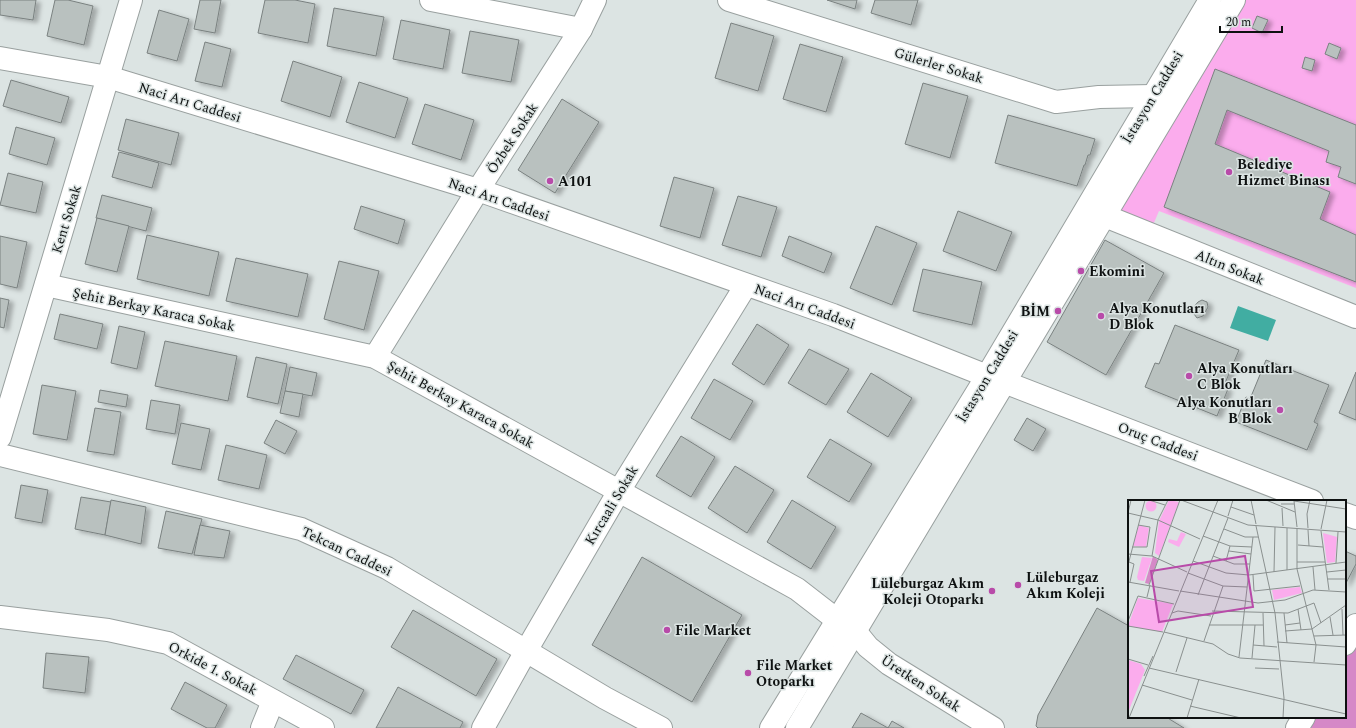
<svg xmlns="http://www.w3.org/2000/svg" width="1356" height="728" font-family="Spectral,serif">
<defs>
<filter id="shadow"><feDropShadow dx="4.5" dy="2.5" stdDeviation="2" flood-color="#0004"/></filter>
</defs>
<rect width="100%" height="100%" fill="#dce4e3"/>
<path fill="#fbaced" d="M 1235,0 L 1356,0 L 1356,288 L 1159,211 L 1153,225 L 1114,210 Z"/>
<path fill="#d588c7" d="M 1356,640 L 1356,728 L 1307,728 L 1313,717 L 1345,717 L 1345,659 Z"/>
<path fill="#41ada2" d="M 1238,306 L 1276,320 L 1268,341 L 1230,328 Z"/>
<g fill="#b9c1bf" stroke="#7a8180" filter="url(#shadow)">
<path d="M 0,0 L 36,0 L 33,20 L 0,15 Z"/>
<path d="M 55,0 L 68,0 L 93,6 L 84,45 L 47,36 Z"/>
<path d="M 200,0 L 221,0 L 215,33 L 194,29 Z"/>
<path d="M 265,0 L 295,0 L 315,4 L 308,43 L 258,33 Z"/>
<path d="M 827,0 L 857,0 L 855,9 Z"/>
<path d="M 875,0 L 918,0 L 911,25 L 871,13 Z"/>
<path d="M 334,8 L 384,17 L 376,56 L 327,46 Z"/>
<path d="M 159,10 L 189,19 L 177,61 L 147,53 Z"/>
<path d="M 1257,16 L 1268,20 L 1262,33 L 1252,28 Z"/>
<path d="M 401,20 L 450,30 L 443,69 L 393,59 Z"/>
<path d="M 731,23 L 774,36 L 758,91 L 715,78 Z"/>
<path d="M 470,31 L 519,40 L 511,82 L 462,73 Z"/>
<path d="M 205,42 L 231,49 L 222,87 L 195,81 Z"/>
<path d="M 1329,43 L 1341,48 L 1337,59 L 1325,54 Z"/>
<path d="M 800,44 L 843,57 L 826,112 L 783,99 Z"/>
<path d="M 1305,57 L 1315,60 L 1312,71 L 1302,68 Z"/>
<path d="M 293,61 L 342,77 L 330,117 L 281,101 Z"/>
<path d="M 1215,69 L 1356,125 L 1356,184 L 1338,177 L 1341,167 L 1326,162 L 1329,151 L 1227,110 L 1215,144 L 1330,192 L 1320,219 L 1356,235 L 1356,282 L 1164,207 Z"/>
<path d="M 11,80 L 69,97 L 61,123 L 3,106 Z"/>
<path d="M 359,82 L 408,98 L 395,138 L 346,122 Z"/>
<path d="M 923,83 L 968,96 L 950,158 L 905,144 Z"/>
<path d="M 562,99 L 599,122 L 555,193 L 518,170 Z"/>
<path d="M 425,104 L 474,120 L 461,160 L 412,144 Z"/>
<path d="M 1008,115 L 1095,139 L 1090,155 L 1088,155 L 1085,165 L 1084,165 L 1077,186 L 995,163 Z"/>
<path d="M 126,119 L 179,133 L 171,165 L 118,150 Z"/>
<path d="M 16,127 L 55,138 L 47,165 L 9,154 Z"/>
<path d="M 119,152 L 159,163 L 152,188 L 112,177 Z"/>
<path d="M 8,173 L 43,182 L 36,213 L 0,205 Z"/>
<path d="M 674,177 L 714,188 L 700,238 L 660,226 Z"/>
<path d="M 102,195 L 152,208 L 146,231 L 96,218 Z"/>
<path d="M 738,196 L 777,207 L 761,257 L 722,245 Z"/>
<path d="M 361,206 L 405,220 L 398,244 L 354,229 Z"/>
<path d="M 958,211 L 1012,232 L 996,271 L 943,251 Z"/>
<path d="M 97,218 L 129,226 L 117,272 L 85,264 Z"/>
<path d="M 876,226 L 917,243 L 892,305 L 850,288 Z"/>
<path d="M 147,235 L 219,252 L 209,296 L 137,279 Z"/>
<path d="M 0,236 L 27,242 L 17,288 L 0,284 Z"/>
<path d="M 789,236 L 832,253 L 824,273 L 782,256 Z"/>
<path d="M 1105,240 L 1164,273 L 1106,375 L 1047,342 Z"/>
<path d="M 236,258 L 308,274 L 298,317 L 226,301 Z"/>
<path d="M 339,261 L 379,271 L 364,330 L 324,319 Z"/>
<path d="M 923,269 L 982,282 L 972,325 L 913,311 Z"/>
<path d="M 0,298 L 9,300 L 4,328 L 0,327 Z"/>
<path d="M 1202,300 L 1207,302 L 1208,307 L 1203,316 L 1197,318 L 1194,314 L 1193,308 L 1198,302 Z"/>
<path d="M 60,314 L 103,324 L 97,349 L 54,339 Z"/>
<path d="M 757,324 L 789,345 L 764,385 L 732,364 Z"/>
<path d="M 1175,325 L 1239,350 L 1223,388 L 1228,389 L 1217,416 L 1145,387 L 1155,363 L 1159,364 Z"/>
<path d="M 119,326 L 145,332 L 137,369 L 111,363 Z"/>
<path d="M 165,341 L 237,356 L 228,401 L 155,386 Z"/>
<path d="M 809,349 L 849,369 L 826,405 L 788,383 Z"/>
<path d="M 256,357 L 287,364 L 278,404 L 247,397 Z"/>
<path d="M 1266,360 L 1329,385 L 1314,422 L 1318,424 L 1307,450 L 1236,422 L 1246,397 L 1250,399 Z"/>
<path d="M 290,367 L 317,373 L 312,396 L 285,391 Z"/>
<path d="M 1356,372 L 1356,420 L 1339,413 Z"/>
<path d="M 871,373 L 912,398 L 888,437 L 847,412 Z"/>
<path d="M 714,379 L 753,401 L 730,440 L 691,418 Z"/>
<path d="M 42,385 L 76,391 L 67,440 L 33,434 Z"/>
<path d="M 100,390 L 128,395 L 126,407 L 98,402 Z"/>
<path d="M 285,391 L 303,394 L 299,417 L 280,413 Z"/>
<path d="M 151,400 L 180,405 L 175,434 L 146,429 Z"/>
<path d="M 95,408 L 121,412 L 114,455 L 87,451 Z"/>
<path d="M 1027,418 L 1046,429 L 1033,451 L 1014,440 Z"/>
<path d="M 276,420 L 297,431 L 285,454 L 264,443 Z"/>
<path d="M 181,423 L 210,429 L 201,470 L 172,464 Z"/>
<path d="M 681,436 L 715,457 L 691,497 L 656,476 Z"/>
<path d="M 830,439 L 872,464 L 849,502 L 807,477 Z"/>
<path d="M 226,445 L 267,455 L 259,489 L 218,480 Z"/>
<path d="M 735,466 L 774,490 L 747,533 L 708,508 Z"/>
<path d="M 21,485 L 48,490 L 42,523 L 15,518 Z"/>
<path d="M 81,497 L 111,502 L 105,535 L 75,529 Z"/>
<path d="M 111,500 L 146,507 L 141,544 L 105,535 Z"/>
<path d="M 792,500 L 836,527 L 811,569 L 767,542 Z"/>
<path d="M 166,511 L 202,519 L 192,554 L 158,548 Z"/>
<path d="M 200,525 L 230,531 L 224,558 L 194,555 Z"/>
<path d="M 1345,551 L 1356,556 L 1356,564 L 1345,585 Z"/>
<path d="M 642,557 L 742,615 L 692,702 L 592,645 Z"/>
<path d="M 1097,608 L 1129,626 L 1129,699 L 1128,702 L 1129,702 L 1129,717 L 1166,717 L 1184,728 L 1038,728 L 1036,726 L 1038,715 Z"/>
<path d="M 413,610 L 497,659 L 476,696 L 391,647 Z"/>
<path d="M 46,653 L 89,657 L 85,693 L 43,688 Z"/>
<path d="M 296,655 L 364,690 L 351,714 L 283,679 Z"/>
<path d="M 185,682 L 227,705 L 215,728 L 207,728 L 171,709 Z"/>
<path d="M 398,687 L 463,722 L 460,728 L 376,728 Z"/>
<path d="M 861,713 L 888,728 L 852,728 Z"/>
<path d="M 892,721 L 904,728 L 888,728 Z"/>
</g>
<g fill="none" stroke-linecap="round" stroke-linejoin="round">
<g stroke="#99a09f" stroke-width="24">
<g id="minor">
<path d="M 431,0 L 581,29"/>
<path d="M 729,0 L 1056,102 L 1099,97 L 1153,96"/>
<path d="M 0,58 L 108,77 L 478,190 L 833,315 L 987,376"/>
<path d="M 1105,216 L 1356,317"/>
<path d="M 46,285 L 375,357 L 797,589 L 837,620"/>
<path d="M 375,357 L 478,190 L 581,29 L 595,0"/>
<path d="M 1004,382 L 1312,501"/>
<path d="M 0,437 L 131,0"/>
<path d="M 0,455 L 301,529 L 387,568 L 605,698 L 661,728"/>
<path d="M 1345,514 L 1356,518"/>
<path d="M 0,617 L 108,630 L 168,643 L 323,728"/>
<path d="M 855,631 L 868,647 L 889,664 L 993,728"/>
<path d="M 1345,644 L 1356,625"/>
<path d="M 262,728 L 273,701"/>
<path d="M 483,728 L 526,651 L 619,491 L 746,285"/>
<path d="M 1297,728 L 1304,717"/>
</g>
</g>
<g stroke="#99a09f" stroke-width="24">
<g id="major">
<path d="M 771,728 L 987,376 L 1210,0"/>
<path d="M 797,728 L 1234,0"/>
</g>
</g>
<use href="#minor" stroke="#fff" stroke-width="22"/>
<use href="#major" stroke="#fff" stroke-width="22"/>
</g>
<g fill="#b84ba9" stroke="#dce4e3" stroke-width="1.5">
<circle cx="1229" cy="172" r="4"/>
<circle cx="550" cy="181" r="4"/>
<circle cx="1081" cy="271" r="4"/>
<circle cx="1058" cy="311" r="4"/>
<circle cx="1101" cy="316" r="4"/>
<circle cx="1189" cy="376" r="4"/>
<circle cx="1280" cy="410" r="4"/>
<circle cx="1018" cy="585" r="4"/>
<circle cx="992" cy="591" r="4"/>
<circle cx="667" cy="630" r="4"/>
<circle cx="748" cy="673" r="4"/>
</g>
<g text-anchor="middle" stroke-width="3" stroke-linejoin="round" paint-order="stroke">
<g font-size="14" fill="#0e1111" stroke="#dce4e3">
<text transform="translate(939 65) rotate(17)" y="5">Gülerler Sokak</text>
<text transform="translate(1152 97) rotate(-59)" y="5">İstasyon Caddesi</text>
<text transform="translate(190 102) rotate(17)" y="5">Naci Arı Caddesi</text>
<text transform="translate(512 138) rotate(-57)" y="5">Özbek Sokak</text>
<text transform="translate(499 199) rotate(19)" y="5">Naci Arı Caddesi</text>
<text transform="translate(66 219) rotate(-73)" y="5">Kent Sokak</text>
<text transform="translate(1230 267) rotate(22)" y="5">Altın Sokak</text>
<text transform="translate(805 306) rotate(20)" y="5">Naci Arı Caddesi</text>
<text transform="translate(154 309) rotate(12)" y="5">Şehit Berkay Karaca Sokak</text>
<text transform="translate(987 376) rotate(-59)" y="5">İstasyon Caddesi</text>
<text transform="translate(461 404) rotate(29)" y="5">Şehit Berkay Karaca Sokak</text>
<text transform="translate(1158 441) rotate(21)" y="5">Oruç Caddesi</text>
<text transform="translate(611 505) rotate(-59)" y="5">Kırcaali Sokak</text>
<text transform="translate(347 551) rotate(25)" y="5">Tekcan Caddesi</text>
<text transform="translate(213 668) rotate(28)" y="5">Orkide 1. Sokak</text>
<text transform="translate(921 683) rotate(33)" y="5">Üretken Sokak</text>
</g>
<g font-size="14" font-weight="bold" fill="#0e1111" stroke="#dce4e3" text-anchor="start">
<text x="1237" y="169">Belediye<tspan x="1237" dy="16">Hizmet Binası</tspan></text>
<text x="558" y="186">A101</text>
<text x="1089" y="276">Ekomini</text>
<text x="1109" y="313">Alya Konutları<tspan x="1109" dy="16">D Blok</tspan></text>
<text x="1050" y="316" text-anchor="end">BİM</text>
<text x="1197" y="373">Alya Konutları<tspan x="1197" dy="16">C Blok</tspan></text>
<text x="1272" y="407" text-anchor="end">Alya Konutları<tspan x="1272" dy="16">B Blok</tspan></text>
<text x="1026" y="582">Lüleburgaz<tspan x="1026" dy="16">Akım Koleji</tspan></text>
<text x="984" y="588" text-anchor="end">Lüleburgaz Akım<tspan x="984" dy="16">Koleji Otoparkı</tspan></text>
<text x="675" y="635">File Market</text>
<text x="756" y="670">File Market<tspan x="756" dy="16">Otoparkı</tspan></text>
</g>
</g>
<g transform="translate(1128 500)">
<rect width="218" height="218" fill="#dce4e3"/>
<path d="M 41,0 L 51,2 L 31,56 L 27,53 L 31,21 ZM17.5 6a5.5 5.5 0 1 1 11 0a5.5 5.5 0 1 1-11 0ZM 11,25 L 21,28 L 18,47 L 5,46 ZM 53,32 L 58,34 L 51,47 L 40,42 L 41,39 L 49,41 ZM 195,33 L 209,37 L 207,62 L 199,63 ZM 14,57 L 24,58 L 16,81 L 10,80 L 9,77 ZM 172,87 L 174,93 L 146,100 L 144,90 ZM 10,98 L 45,104 L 34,132 L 0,126 ZM 0,160 L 13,164 L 17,170 L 1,210 Z" fill="#fbaced"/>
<path d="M 25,56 L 30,60 L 21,84 L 17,83 Z" fill="#d588c7"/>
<path fill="none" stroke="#8a908f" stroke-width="1" d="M 21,0 L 37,5M 53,0 L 120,25 L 218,32M 123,0 L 128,24M 138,0 L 167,12M 166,1 L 218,9M 166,1 L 169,27M 153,4 L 166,4M 103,7 L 126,15M 154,8 L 155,26M 0,13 L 30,20 L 72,39M 0,13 L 3,0M 100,16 L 105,0M 128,26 L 147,113 L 156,198 L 155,218M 159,28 L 159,70M 180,28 L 179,14 L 182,0M 96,29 L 117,37 L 130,37M 169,29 L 169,69 L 188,145 L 186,162M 193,29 L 199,0M 180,30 L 181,46M 193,31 L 201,90M 75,36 L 102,46 L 124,47M 170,45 L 195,47M 4,47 L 19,47 L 22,27 L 10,25M 101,51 L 123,54M 0,54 L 24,56 L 59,72M 24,56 L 30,20 L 40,0M 85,56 L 106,64 L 122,64M 65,61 L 98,73 L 121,75 L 218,62M 98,61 L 102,46M 1,62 L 6,64 L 2,82M 169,62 L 197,62M 208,63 L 210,32M 0,65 L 17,0M 185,67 L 187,90M 146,72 L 147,27M 199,72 L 218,70M 60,73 L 95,86 L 119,87M 125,75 L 126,91 L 172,86M 200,79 L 218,79M 0,82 L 51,91M 21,85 L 52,0M 52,91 L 130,103 L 157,100 L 185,90 L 218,92M 70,95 L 100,18M 19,97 L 22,85M 170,109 L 173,130M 214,109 L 215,135M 84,111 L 160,113 L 186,103 L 193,123M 44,113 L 50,111 L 83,116M 135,113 L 136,146M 156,113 L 159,143M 202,117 L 205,135M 0,121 L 10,96 L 46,104M 81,125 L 135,125M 157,125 L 172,123M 0,126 L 35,132M 157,131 L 184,129 L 218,105M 36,132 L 85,144 L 100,154 L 112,158 L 218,165M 186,136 L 218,135M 76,141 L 95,86M 149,142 L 218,147M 125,145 L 149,147M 111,157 L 125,37M 124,158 L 127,125M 0,159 L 20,165M 21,168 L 218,214M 127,168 L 151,169M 48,172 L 59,138M 16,176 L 25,156M 14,185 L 64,200M 62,206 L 113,218M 1,218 L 90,0M 59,218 L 71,179"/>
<path fill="#b84ba9" fill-opacity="0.15" stroke="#b84ba9" stroke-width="2" d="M 117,56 L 125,107 L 31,122 L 23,71 Z"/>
<rect width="218" height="218" fill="none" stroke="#0e1111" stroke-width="2"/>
</g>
<path d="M1220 26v6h62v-6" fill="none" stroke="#0e1111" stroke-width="2"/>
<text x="1226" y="26" font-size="12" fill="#0e1111" stroke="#dce4e3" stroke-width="3" paint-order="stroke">20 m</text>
</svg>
